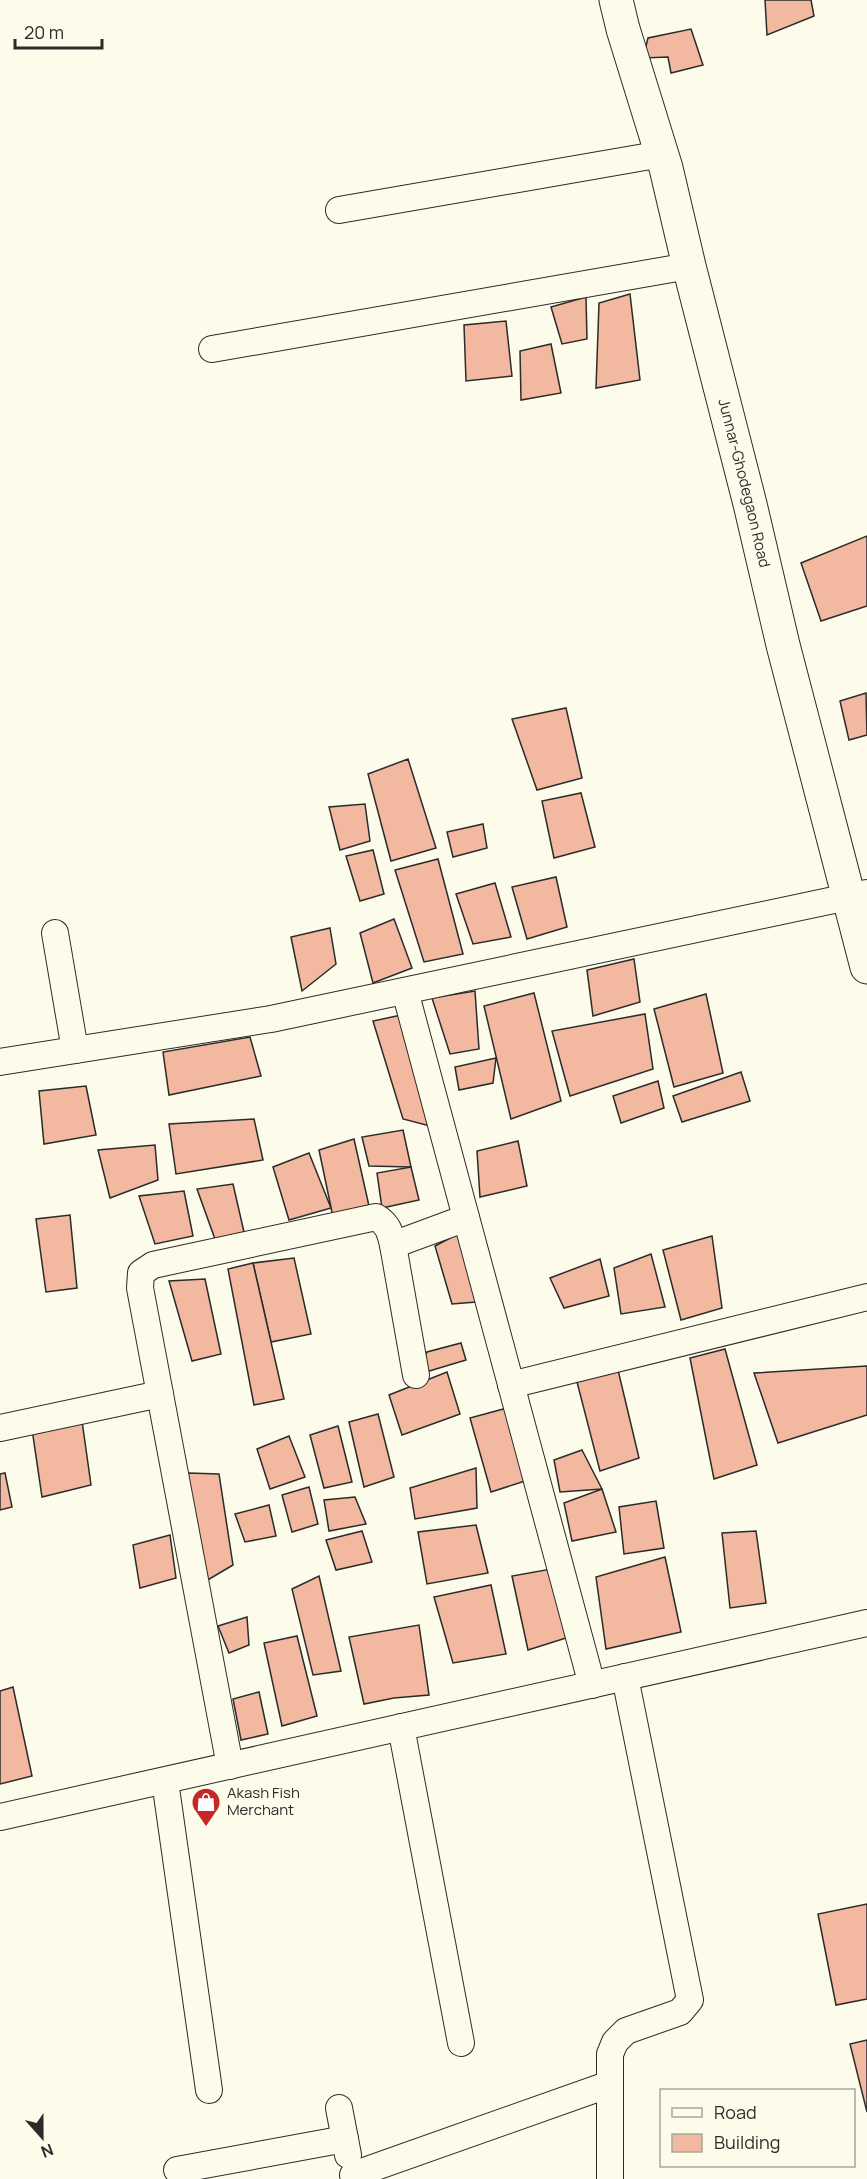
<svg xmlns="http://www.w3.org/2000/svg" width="867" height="2179" font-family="Manrope,sans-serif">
<rect width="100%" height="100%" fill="#fdfbea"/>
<g fill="#f2b8a0" stroke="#2b2b2b" stroke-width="1.5">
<path d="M 765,0 L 811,0 L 814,16 L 767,35 Z"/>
<path d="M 691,29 L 703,65 L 671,73 L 668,57 L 643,58 L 648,38 Z"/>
<path d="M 630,294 L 640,380 L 596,388 L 599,303 Z"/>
<path d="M 586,297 L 587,339 L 562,344 L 551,307 Z"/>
<path d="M 506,321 L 512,376 L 466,381 L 464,325 Z"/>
<path d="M 551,344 L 561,393 L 521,400 L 520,351 Z"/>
<path d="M 867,536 L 867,606 L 821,621 L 801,563 Z"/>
<path d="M 866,693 L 867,735 L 849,740 L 840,701 Z"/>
<path d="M 566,708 L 582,778 L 537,790 L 512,719 Z"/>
<path d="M 408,759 L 436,848 L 391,861 L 368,774 Z"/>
<path d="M 581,793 L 595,847 L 554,858 L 542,801 Z"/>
<path d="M 365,804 L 370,841 L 340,850 L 329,807 Z"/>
<path d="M 483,824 L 487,848 L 453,857 L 447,832 Z"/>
<path d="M 373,850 L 384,894 L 360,901 L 346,856 Z"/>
<path d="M 438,859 L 463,954 L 424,962 L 395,870 Z"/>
<path d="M 556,877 L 567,927 L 527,939 L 512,887 Z"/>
<path d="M 495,883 L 511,937 L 473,944 L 456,894 Z"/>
<path d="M 394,919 L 412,968 L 373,983 L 360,933 Z"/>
<path d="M 330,928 L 336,964 L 302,991 L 291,937 Z"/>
<path d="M 634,959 L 640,1002 L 593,1016 L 587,970 Z"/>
<path d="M 475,991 L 479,1049 L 450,1054 L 432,998 Z"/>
<path d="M 534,993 L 561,1101 L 511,1119 L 484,1006 Z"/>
<path d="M 706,994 L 723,1073 L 674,1087 L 654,1009 Z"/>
<path d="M 411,1013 L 430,1126 L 403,1119 L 373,1021 Z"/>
<path d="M 645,1014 L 653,1069 L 570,1096 L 552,1031 Z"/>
<path d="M 250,1037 L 261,1076 L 169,1095 L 163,1052 Z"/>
<path d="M 496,1058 L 493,1083 L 459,1090 L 455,1067 Z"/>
<path d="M 741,1072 L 750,1101 L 682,1122 L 673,1096 Z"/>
<path d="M 658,1081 L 664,1108 L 621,1123 L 613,1096 Z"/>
<path d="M 86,1086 L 96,1135 L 44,1144 L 39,1091 Z"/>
<path d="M 254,1119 L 263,1160 L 176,1174 L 169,1124 Z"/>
<path d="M 403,1130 L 411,1167 L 369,1166 L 362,1137 Z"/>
<path d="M 354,1139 L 369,1206 L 333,1217 L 319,1150 Z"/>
<path d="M 518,1141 L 527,1186 L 480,1197 L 477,1151 Z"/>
<path d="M 155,1145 L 158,1180 L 110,1198 L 98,1150 Z"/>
<path d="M 309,1153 L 331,1208 L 289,1220 L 273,1167 Z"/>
<path d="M 411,1167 L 419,1200 L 382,1208 L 377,1173 Z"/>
<path d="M 233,1184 L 244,1232 L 215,1239 L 197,1189 Z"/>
<path d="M 184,1191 L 193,1236 L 155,1244 L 139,1196 Z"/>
<path d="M 70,1215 L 77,1288 L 46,1292 L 36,1219 Z"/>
<path d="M 469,1228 L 476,1302 L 452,1304 L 435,1246 Z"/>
<path d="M 712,1236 L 722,1308 L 681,1320 L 663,1250 Z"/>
<path d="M 651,1254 L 665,1307 L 621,1314 L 614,1268 Z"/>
<path d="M 294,1258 L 311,1334 L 271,1342 L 253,1263 Z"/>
<path d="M 600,1259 L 609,1296 L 564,1308 L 550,1278 Z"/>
<path d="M 253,1263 L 284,1399 L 254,1405 L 228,1269 Z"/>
<path d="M 205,1279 L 221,1354 L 192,1361 L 169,1281 Z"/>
<path d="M 461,1343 L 466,1360 L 416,1375 L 427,1352 Z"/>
<path d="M 725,1349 L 757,1465 L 714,1479 L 690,1358 Z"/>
<path d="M 867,1366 L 867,1415 L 778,1443 L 754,1373 Z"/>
<path d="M 618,1370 L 639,1458 L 600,1471 L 577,1382 Z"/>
<path d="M 447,1372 L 460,1414 L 402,1435 L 389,1395 Z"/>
<path d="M 507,1408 L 525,1481 L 491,1492 L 470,1418 Z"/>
<path d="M 378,1414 L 394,1477 L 364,1487 L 349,1422 Z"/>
<path d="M 82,1421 L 91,1485 L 42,1497 L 32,1429 Z"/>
<path d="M 338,1426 L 352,1482 L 324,1488 L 310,1435 Z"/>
<path d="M 289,1436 L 305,1477 L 270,1489 L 257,1449 Z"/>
<path d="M 582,1450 L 602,1489 L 560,1492 L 554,1460 Z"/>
<path d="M 476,1468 L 477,1508 L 415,1519 L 410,1488 Z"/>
<path d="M 5,1473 L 12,1507 L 0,1510 L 0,1474 Z"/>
<path d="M 188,1473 L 219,1474 L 233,1565 L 206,1581 Z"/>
<path d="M 309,1487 L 318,1524 L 292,1532 L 282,1495 Z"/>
<path d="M 602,1489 L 616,1532 L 572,1541 L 564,1503 Z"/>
<path d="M 355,1497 L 366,1524 L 329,1531 L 324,1500 Z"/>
<path d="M 656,1501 L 664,1548 L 624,1554 L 619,1507 Z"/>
<path d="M 269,1505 L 276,1536 L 245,1542 L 235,1514 Z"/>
<path d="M 476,1525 L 488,1573 L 427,1584 L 418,1532 Z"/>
<path d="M 362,1531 L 372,1562 L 336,1570 L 326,1540 Z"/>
<path d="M 756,1531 L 766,1603 L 730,1608 L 722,1533 Z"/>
<path d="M 170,1535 L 176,1578 L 140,1588 L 133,1545 Z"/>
<path d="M 665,1557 L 681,1632 L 606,1649 L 596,1577 Z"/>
<path d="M 551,1569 L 566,1638 L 528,1650 L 512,1576 Z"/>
<path d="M 319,1576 L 341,1671 L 313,1675 L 292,1589 Z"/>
<path d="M 491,1585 L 506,1654 L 453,1663 L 434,1597 Z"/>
<path d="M 247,1617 L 249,1645 L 229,1653 L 218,1626 Z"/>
<path d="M 419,1625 L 429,1695 L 394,1698 L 364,1704 L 349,1637 Z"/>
<path d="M 297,1636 L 317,1716 L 282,1726 L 264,1643 Z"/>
<path d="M 13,1687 L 32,1776 L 0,1784 L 0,1691 Z"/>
<path d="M 259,1692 L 268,1734 L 241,1740 L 233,1699 Z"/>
<path d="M 867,1904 L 867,1999 L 836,2005 L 818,1914 Z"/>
<path d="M 867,2040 L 867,2112 L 850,2044 Z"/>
</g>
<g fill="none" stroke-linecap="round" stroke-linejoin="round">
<g stroke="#2b2b2b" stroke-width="28">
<g id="minor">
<path d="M 339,210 L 662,154"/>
<path d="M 212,349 L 689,266"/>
<path d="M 55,933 L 75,1050"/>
<path d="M 405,991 L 592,1685"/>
<path d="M 0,1062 L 271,1019 L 867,893"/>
<path d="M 393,1245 L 416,1375"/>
<path d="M 511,1385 L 867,1297"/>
<path d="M 0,1428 L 160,1394"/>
<path d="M 401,1727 L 461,2043"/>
<path d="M 230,1766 L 140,1288 L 141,1273 L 153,1265 L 376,1217 C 388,1224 390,1232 393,1245 L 466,1218"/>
<path d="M 165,1781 L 209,2090"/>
<path d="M 0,1817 L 867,1623"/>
<path d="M 339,2108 L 348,2155"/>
<path d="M 177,2170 L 345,2139"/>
<path d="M 353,2175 L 610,2084"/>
<path d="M 610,2179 L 610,2054 L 615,2042 L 626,2031 L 680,2012 L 690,2000 L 625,1677"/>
</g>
</g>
<g stroke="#2b2b2b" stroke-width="35">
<g id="secondary">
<path id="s1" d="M 616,0 L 623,29 L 666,168 L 689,266 L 750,504 L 783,645 L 867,967"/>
</g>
</g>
<use href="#minor" stroke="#fdfbea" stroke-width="26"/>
<use href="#secondary" stroke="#fdfbea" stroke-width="33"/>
</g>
<defs>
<g id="shop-pin" transform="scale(1.5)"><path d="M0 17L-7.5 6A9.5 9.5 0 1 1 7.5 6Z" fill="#c62828" stroke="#fdfbea"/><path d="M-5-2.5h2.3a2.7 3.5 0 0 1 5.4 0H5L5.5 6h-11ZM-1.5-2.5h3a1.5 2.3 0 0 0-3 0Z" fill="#fff"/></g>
</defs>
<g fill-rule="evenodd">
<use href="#shop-pin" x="206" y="1802"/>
</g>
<g text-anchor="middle" stroke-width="4.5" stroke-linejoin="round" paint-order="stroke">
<g font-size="15" fill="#2b2b2b" stroke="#fdfbea">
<text dy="5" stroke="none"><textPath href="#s1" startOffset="500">Junnar-Ghodegaon Road</textPath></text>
</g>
<g font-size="15" fill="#2b2b2b" stroke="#fdfbea" text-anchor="start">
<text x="227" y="1798">Akash Fish<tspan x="227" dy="17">Merchant</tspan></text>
</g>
</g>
<rect x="660" y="2089" width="195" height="78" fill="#fdfbea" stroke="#a9a89e" stroke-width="1.5"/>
<rect x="672" y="2108" width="30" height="9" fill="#fdfbea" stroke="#a9a89e" stroke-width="1.5"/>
<text x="714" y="2119" font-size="18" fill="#2b2b2b">Road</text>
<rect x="672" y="2134" width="30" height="18" fill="#f2b8a0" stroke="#a9a89e" stroke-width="1.5"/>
<text x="714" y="2149" font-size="18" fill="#2b2b2b">Building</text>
<g transform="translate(42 2137) rotate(159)" stroke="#fdfbea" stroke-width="4.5" paint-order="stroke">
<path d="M0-4.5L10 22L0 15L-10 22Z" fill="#2b2b2b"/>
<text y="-9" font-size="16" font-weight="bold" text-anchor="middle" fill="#2b2b2b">N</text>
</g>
<path d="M15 39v9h87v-9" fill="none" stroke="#2b2b2b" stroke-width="3"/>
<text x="24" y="39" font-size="18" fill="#2b2b2b" stroke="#fdfbea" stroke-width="4.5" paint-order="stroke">20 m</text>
</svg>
